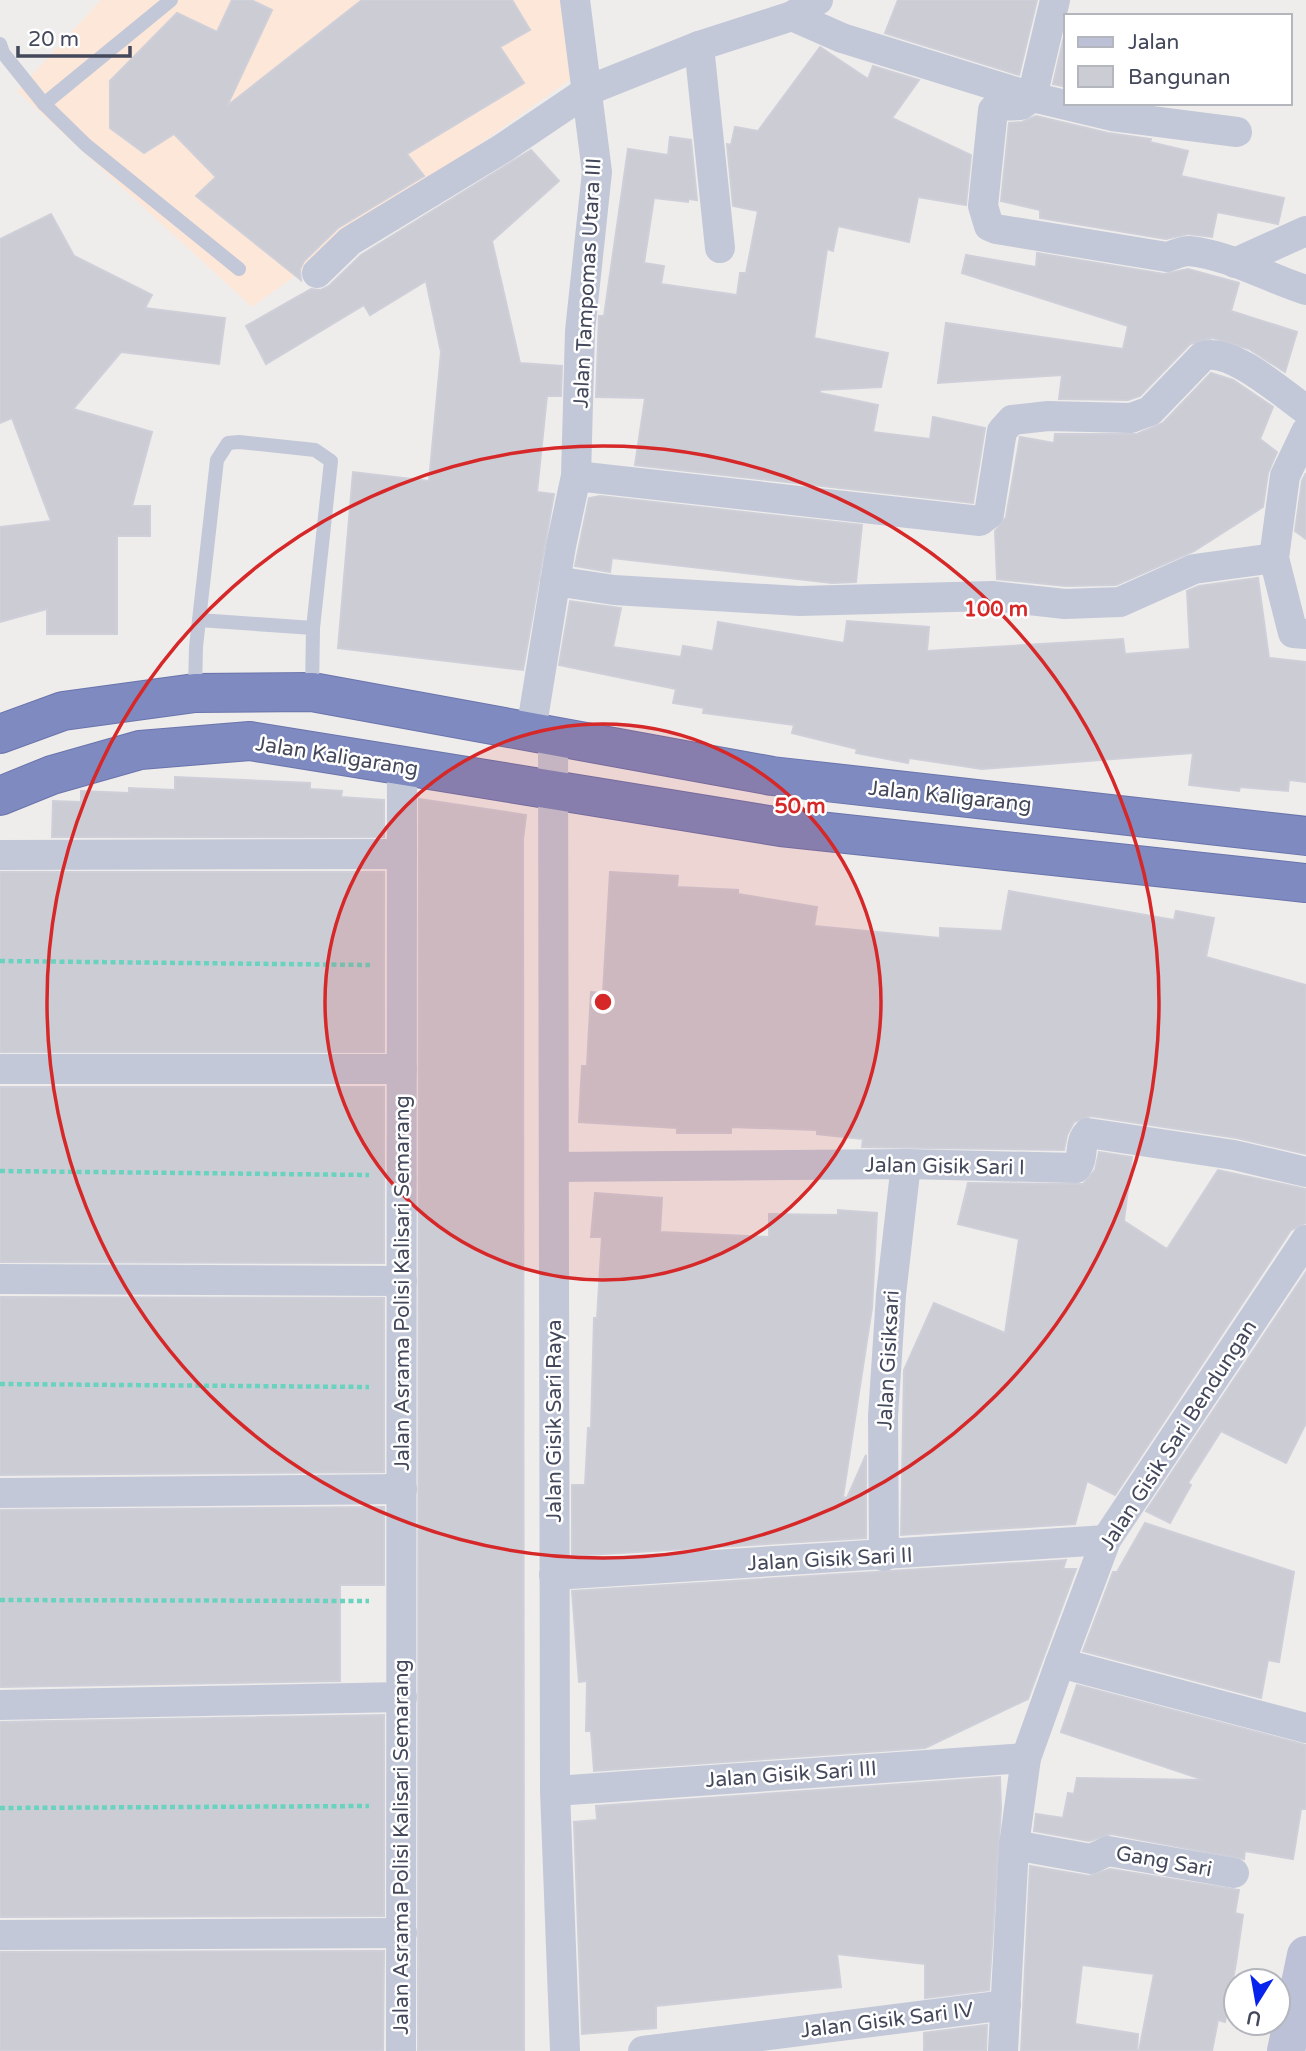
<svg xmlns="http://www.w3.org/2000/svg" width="1306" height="2051" font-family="'Varela Round',sans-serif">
<rect width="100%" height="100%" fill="#efedeb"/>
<path fill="#fde7d8" d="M 101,0 L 573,0 L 582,71 L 252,307 L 17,91 Z"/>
<g fill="#ccccd5" stroke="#cfcfd9" stroke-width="2">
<path d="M 232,0 L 251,0 L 272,10 L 227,106 L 362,0 L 512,0 L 530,30 L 500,47 L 524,83 L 407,154 L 424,176 L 338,228 L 304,261 L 300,269 L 301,280 L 196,196 L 216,177 L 174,134 L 144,153 L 110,128 L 110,81 L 177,13 L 217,32 Z"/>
<path d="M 898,0 L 1037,0 L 1019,75 L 885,33 Z"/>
<path d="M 1066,28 L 1066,87 L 1053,84 Z"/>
<path d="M 820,47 L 868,79 L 873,66 L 919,80 L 892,118 L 971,155 L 966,205 L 918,197 L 909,242 L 838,226 L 833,251 L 827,249 L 814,338 L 888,353 L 881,387 L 820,390 L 820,393 L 878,405 L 873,432 L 930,439 L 933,417 L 985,428 L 973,503 L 635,465 L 645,398 L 596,397 L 599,316 L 604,316 L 628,149 L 668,155 L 670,137 L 691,140 L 697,200 L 688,199 L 688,202 L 654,198 L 644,263 L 664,266 L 661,284 L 737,295 L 740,273 L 746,273 L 758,211 L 733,206 L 727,144 L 731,145 L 735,127 L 758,131 Z"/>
<path d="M 1036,116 L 1108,133 L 1151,139 L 1150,142 L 1188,151 L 1181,176 L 1284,198 L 1278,224 L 1217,212 L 1212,237 L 1188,234 L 1166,239 L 1040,218 L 1040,210 L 1001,201 L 1009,123 L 1022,122 Z"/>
<path d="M 531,150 L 559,181 L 492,241 L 520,363 L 562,366 L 561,396 L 547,396 L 537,492 L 554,494 L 523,670 L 338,648 L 353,472 L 429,481 L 441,352 L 426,281 L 370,315 L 364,305 L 266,364 L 246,326 L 311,289 L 321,290 L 329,286 L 361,255 Z"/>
<path d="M 51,214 L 74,256 L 152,295 L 145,308 L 225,318 L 219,364 L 121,352 L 73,409 L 152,432 L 132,506 L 150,506 L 150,536 L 117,536 L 117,634 L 47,634 L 47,609 L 0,622 L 0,527 L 51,521 L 12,418 L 0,423 L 0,239 Z"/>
<path d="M 1037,253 L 1164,274 L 1188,269 L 1239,283 L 1231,311 L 1297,332 L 1285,372 L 1249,349 L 1213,338 L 1190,344 L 1140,396 L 1128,400 L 1059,399 L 1062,375 L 938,383 L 946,323 L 1123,349 L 1128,326 L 962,273 L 966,255 L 1036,267 Z"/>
<path d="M 1211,373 L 1233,380 L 1273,407 L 1260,439 L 1277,452 L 1268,473 L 1263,507 L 1194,551 L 1116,585 L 1066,586 L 997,579 L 995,531 L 1006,517 L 1020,437 L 1054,443 L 1055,434 L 1137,434 L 1163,423 Z"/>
<path d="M 1306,473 L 1306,539 L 1295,531 L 1302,481 Z"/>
<path d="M 600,496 L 862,525 L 856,582 L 832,583 L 612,558 L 610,572 L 575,566 L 589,498 Z"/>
<path d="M 1258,578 L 1269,658 L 1306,662 L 1306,782 L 1289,780 L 1288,791 L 1240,787 L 1239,791 L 1189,785 L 1193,753 L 982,769 L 909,758 L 908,763 L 856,753 L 857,749 L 792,733 L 794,725 L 703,713 L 704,708 L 673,703 L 676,689 L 559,665 L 570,601 L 621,608 L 613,647 L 681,657 L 683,646 L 713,651 L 718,622 L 844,643 L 847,621 L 929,627 L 927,651 L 1123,639 L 1125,654 L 1190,649 L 1187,591 L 1199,586 Z"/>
<path d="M 175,777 L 310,783 L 310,789 L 342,791 L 341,797 L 384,800 L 384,837 L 52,837 L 53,801 L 81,802 L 81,791 L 129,793 L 129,788 L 175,790 Z"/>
<path d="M 419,799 L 526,815 L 523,840 L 524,2051 L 418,2051 Z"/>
<rect x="0" y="872" width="384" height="180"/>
<path d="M 610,872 L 678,876 L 677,887 L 738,890 L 738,894 L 817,907 L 814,926 L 940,938 L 940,928 L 1002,931 L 1009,891 L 1174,920 L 1176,911 L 1214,918 L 1206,957 L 1306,985 L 1306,1154 L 1237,1138 L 1091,1116 L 1074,1122 L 1067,1135 L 1064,1150 L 862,1147 L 863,1139 L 817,1134 L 817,1130 L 731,1127 L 731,1133 L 677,1133 L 677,1128 L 579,1122 L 582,1066 L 587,1066 L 591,992 L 603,993 Z"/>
<path d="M 0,1087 L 384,1087 L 384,1263 L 0,1262 Z"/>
<path d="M 1099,1152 L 1132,1157 L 1124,1221 L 1167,1249 L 1218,1170 L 1306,1189 L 1306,1223 L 1291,1230 L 1115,1495 L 1087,1481 L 1075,1524 L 901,1535 L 904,1370 L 934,1303 L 1005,1333 L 1019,1239 L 958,1224 L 968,1183 L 1083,1184 L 1095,1170 Z"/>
<path d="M 595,1193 L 662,1198 L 660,1232 L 769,1237 L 769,1214 L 838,1215 L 838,1210 L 877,1213 L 872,1308 L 843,1497 L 847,1498 L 866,1455 L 866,1538 L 572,1556 L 572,1485 L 585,1485 L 588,1428 L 591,1428 L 594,1318 L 597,1318 L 602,1237 L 591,1237 Z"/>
<path d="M 1306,1272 L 1306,1423 L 1286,1463 L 1221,1431 L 1188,1483 L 1191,1485 L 1170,1523 L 1146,1511 Z"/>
<path d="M 0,1297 L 384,1298 L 384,1472 L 0,1475 Z"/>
<path d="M 384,1507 L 384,1585 L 340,1585 L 340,1681 L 0,1687 L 0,1510 Z"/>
<path d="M 1145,1523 L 1294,1572 L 1279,1662 L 1268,1660 L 1261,1698 L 1083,1651 L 1113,1572 L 1117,1572 Z"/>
<path d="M 1066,1560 L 1063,1569 L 1076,1569 L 1028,1699 L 925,1748 L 594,1771 L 591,1731 L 586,1731 L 587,1681 L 579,1682 L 572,1591 Z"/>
<path d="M 1077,1685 L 1306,1745 L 1306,1809 L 1301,1809 L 1293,1859 L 1245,1851 L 1244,1859 L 1111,1834 L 1089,1841 L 1034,1831 L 1036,1814 L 1063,1818 L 1068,1793 L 1074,1794 L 1077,1778 L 1204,1780 L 1061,1732 Z"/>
<path d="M 384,1715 L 384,1916 L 0,1917 L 0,1722 Z"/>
<path d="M 1000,1777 L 1001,1808 L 989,1990 L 925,1998 L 925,1964 L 837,1954 L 841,1987 L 656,2006 L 656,2028 L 582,2034 L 574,1822 L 597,1820 L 596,1806 Z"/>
<path d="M 1030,1866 L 1089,1876 L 1110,1869 L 1239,1890 L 1235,1913 L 1243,1915 L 1236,1963 L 1225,2022 L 1218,2020 L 1212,2051 L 1139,2051 L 1154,1974 L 1082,1965 L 1075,2024 L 1138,2034 L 1137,2051 L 1021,2051 Z"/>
<path d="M 384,1951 L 383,2051 L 0,2051 L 0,1952 Z"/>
<path d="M 987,2025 L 986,2051 L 924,2051 L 924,2033 Z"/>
</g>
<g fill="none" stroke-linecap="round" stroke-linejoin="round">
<g stroke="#6a74ac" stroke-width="40">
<g id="highway">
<path d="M 0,734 L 63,711 L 195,693 L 312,692 L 772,776 L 1306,836"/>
<path d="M 0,796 L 52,775 L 140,750 L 250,741 L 781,827 L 1306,883"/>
</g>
</g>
<g stroke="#6ad3c0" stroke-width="4.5" stroke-dasharray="5 3.5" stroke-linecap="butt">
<path d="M 0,961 L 370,965"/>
<path d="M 0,1171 L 369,1175"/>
<path d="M 0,1384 L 369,1387"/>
<path d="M 0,1600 L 369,1601"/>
<path d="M 0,1808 L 369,1806"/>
</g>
<g stroke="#c3c8d8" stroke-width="14">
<path d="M 0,44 L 3,53 L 44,104 L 171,0"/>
<path d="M 44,104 L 86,145 L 239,269"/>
<path d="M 199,620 L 313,628"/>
<path d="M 195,691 L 196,647 L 217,460 L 228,443 L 239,442 L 315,450 L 331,461 L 313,628 L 312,692"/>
</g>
<g stroke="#c3c8d8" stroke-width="30">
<path d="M 1055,0 L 1032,97 L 1021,105 L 997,106 L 993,110 L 983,206 L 989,226 L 996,229 L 1167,257 C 1174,255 1181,251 1189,251 C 1229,255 1268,278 1306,290"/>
<path d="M 792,16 L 842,38 L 1032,97 L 1112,116 L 1237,132"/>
<path d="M 699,46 L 720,248"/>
<path d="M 1235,263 L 1306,231"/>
<path d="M 317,273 L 350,241 L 503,148 L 589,90 L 699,46 L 792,16 L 818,0"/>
<path d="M 1306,432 L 1285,476 L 1274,558 L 1293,633 L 1306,634"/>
<path d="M 576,476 L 980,521 L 989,514 L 1002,431 L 1012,420 L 1048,416 L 1131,418 L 1150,411 L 1203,356 C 1231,347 1282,393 1306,410"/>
<path d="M 555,581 L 614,590 L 799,601 L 992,596 L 1065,604 L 1120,602 L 1194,569 L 1274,558"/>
<path d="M 531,731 L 561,546 L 576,476 L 580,331 L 597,172 L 575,0"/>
<path d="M 553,736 L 555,1791 L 565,2051"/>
<path d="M 0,855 L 402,854"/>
<path d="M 0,1069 L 402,1069"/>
<path d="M 554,1167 L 906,1164 L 1076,1168 C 1085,1158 1078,1143 1088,1133 L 1234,1155 L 1306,1172"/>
<path d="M 0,1279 L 402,1281"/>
<path d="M 0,1493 L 402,1489"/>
<path d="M 884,1556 L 883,1416 L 891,1295 L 906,1164"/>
<path d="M 554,1575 L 1106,1540"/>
<path d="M 1060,1663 L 1306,1728"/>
<path d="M 0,1705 L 402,1697"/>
<path d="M 555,1791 L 1026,1758"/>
<path d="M 1014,1845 L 1091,1859 L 1108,1851 L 1234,1873"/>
<path d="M 0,1935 L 402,1933"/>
<path d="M 401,2051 L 402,765"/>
<path d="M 643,2051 L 1006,2005"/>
<path d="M 1003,2051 L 1014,1845 L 1026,1758 L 1060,1663 L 1106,1540 L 1306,1240"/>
</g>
<path stroke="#bcc1d7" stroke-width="38" d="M 1286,2051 L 1306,1955"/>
<use href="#highway" stroke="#7e8ac0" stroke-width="38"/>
</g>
<circle cx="603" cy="1002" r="278" fill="#d62828" fill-opacity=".12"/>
<g fill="none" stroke="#d62828" stroke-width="3.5">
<circle cx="603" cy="1002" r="278"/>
<circle cx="603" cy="1002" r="556"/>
</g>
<g text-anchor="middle" stroke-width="5" stroke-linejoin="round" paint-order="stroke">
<g font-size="21" fill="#43485b" stroke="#fff">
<text transform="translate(587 283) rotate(-87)" y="7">Jalan Tampomas Utara III</text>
<text transform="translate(337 756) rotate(9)" y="7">Jalan Kaligarang</text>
<text transform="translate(950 796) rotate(6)" y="7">Jalan Kaligarang</text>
<text transform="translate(945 1166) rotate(1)" y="7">Jalan Gisik Sari I</text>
<text transform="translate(402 1283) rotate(-90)" y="7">Jalan Asrama Polisi Kalisari Semarang</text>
<text transform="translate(888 1360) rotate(-87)" y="7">Jalan Gisiksari</text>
<text transform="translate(554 1421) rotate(-90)" y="7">Jalan Gisik Sari Raya</text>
<text transform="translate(1178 1435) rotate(-57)" y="7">Jalan Gisik Sari Bendungan</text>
<text transform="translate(830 1559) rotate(-3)" y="7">Jalan Gisik Sari II</text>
<text transform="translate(791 1774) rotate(-4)" y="7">Jalan Gisik Sari III</text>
<text transform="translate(401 1847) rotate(-90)" y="7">Jalan Asrama Polisi Kalisari Semarang</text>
<text transform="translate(1164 1861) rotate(10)" y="7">Gang Sari</text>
<text transform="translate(887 2020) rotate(-7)" y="7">Jalan Gisik Sari IV</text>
</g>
</g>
<circle cx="603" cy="1002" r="10" fill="#d62828" stroke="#fff" stroke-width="3.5"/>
<g font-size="21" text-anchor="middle" font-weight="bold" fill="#d62828" stroke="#fff" stroke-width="5" stroke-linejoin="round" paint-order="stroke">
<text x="996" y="616">100 m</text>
<text x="800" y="813">50 m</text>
</g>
<rect x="1064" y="14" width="228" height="91" fill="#ffffff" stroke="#b4b6bd" stroke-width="2"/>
<rect x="1078" y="37" width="35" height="10" fill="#bcc1d7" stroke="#b4b6bd" stroke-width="2"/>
<text x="1128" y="49" font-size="21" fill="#43485b">Jalan</text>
<rect x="1078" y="66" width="35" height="21" fill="#ccccd5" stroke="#b4b6bd" stroke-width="2"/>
<text x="1128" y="84" font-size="21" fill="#43485b">Bangunan</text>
<g transform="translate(1257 2002) rotate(191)"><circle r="33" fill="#ffffff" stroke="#b4b6bd" stroke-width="2"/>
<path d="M0-5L12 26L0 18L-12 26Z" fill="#0824ec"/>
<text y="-10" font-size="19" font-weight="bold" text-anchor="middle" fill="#43485b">U</text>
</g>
<path d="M18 46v10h112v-10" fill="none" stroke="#43485b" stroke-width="3.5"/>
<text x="28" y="46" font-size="21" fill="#43485b" stroke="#ffffff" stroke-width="5" paint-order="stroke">20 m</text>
</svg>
